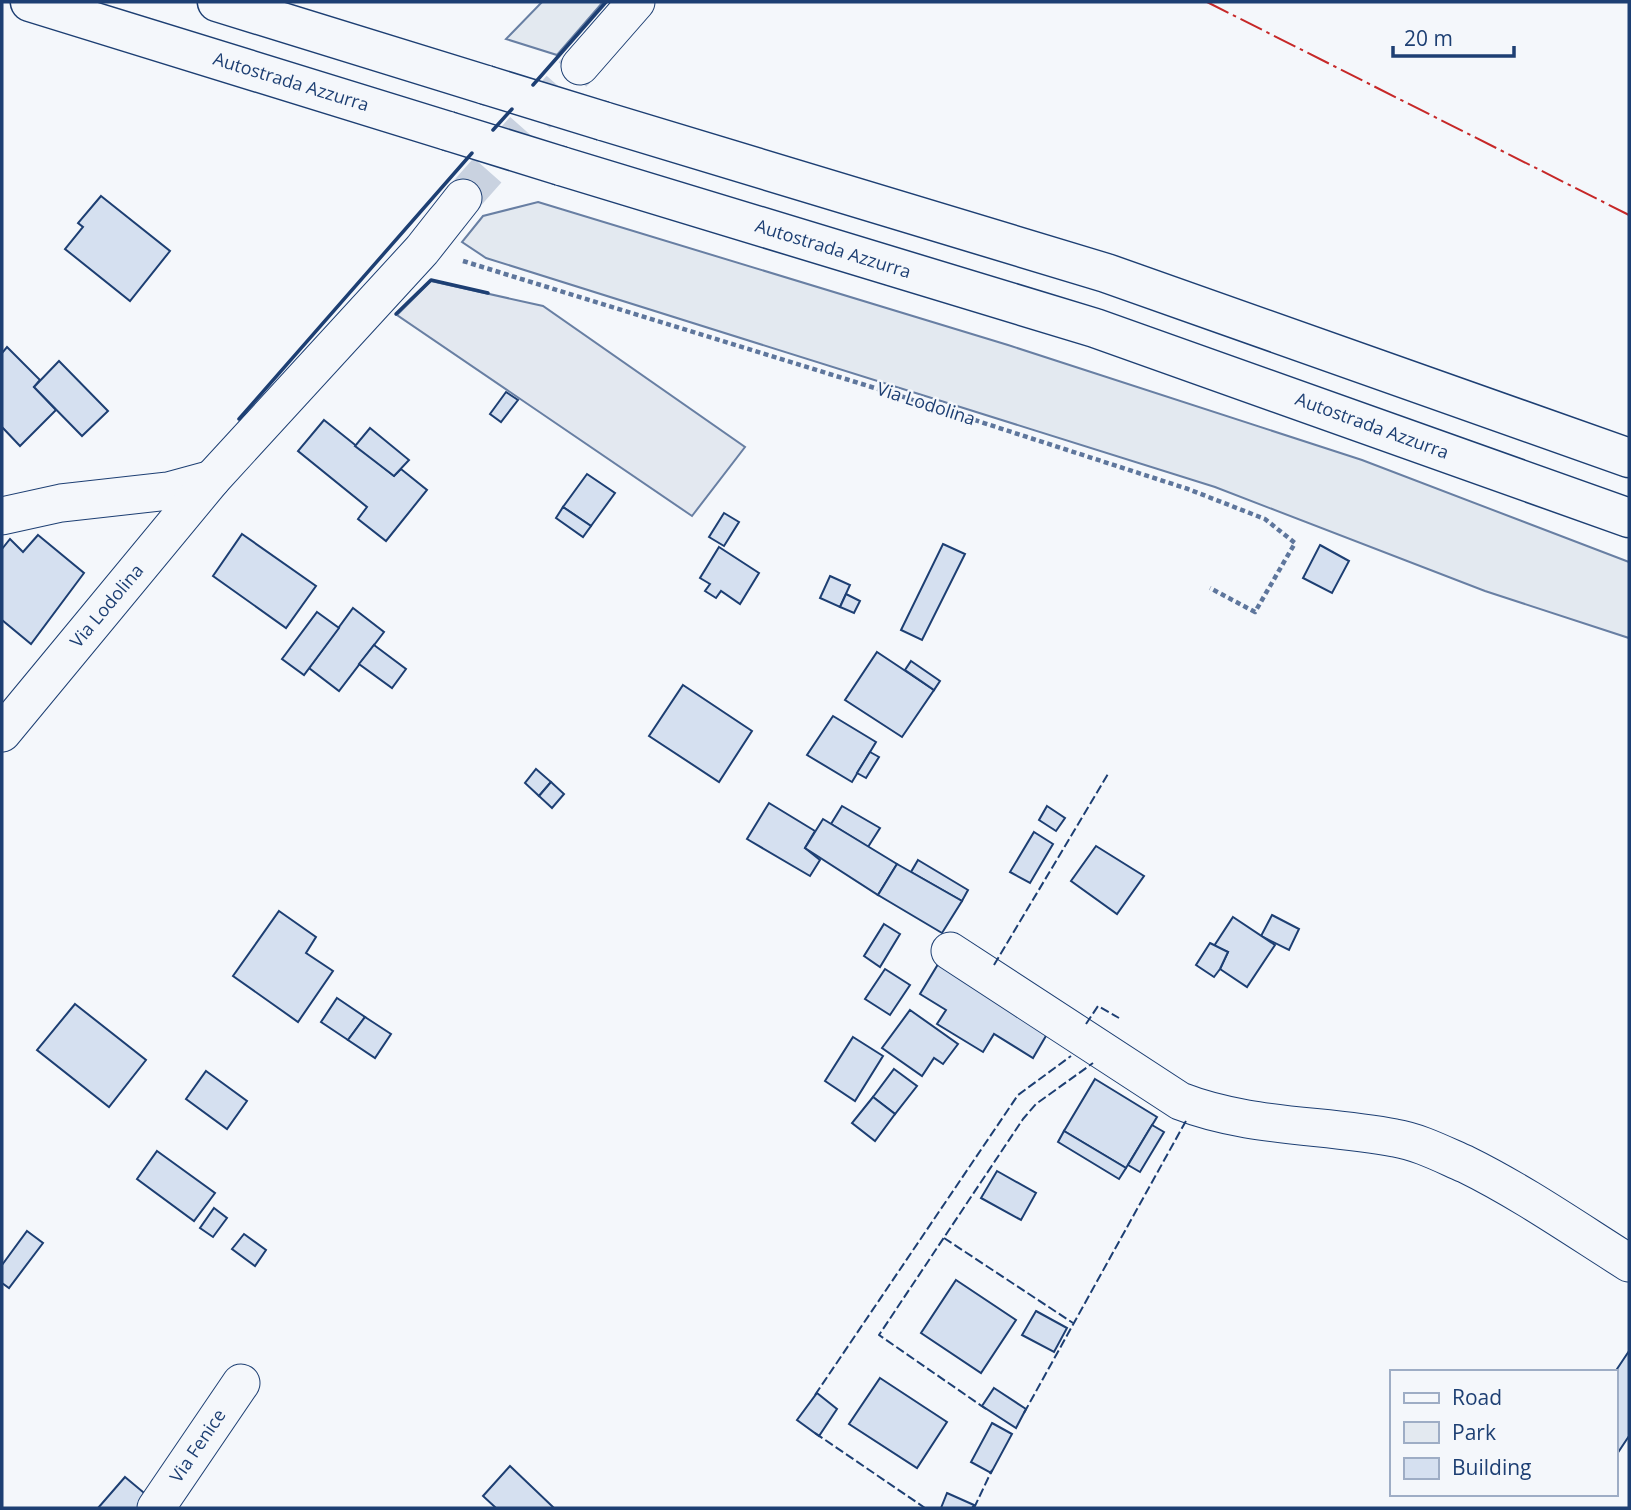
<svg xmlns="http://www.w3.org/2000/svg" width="1631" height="1510" font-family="'Open Sans',sans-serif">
<rect width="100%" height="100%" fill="#f4f7fb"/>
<g fill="#e3e9f0" stroke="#687fa3" stroke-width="2">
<path d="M 542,2 L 603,2 L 557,55 L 506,39 Z"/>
<path d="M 538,202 L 1008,345 L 1362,460 L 1629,562 L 1629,638 L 1485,591 L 1215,487 L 486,258 L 462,242 L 483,216 Z"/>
</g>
<path fill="#e3e8f0" stroke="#687fa3" stroke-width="2" d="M 431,281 L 543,306 L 745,447 L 692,516 L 397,315 Z"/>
<g fill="#d5e0f0" stroke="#1d3f73" stroke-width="2">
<path d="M 101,196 L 170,251 L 130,301 L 65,249 L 83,227 L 78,223 Z"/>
<path d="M 7,347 L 40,380 L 34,387 L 56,410 L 20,446 L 2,427 L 2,353 Z"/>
<path d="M 59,361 L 108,411 L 82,436 L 34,387 Z"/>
<path d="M 506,392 L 518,400 L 501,422 L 490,414 Z"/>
<path d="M 324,420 L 394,476 L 401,469 L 427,490 L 386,541 L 358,519 L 367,507 L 298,451 Z"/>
<path d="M 370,428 L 409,460 L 394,476 L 355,446 Z"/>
<path d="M 587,474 L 615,493 L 591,526 L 563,507 Z"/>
<path d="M 563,507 L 591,526 L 583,537 L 556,518 Z"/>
<path d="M 724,513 L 739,522 L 724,546 L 709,537 Z"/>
<path d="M 242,534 L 316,586 L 286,628 L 213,576 Z"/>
<path d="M 38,535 L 84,573 L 31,644 L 2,620 L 2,549 L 10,539 L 23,552 Z"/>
<path d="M 943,544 L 965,554 L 922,640 L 901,630 Z"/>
<path d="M 1320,545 L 1349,561 L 1332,593 L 1303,578 Z"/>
<path d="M 719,547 L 759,573 L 740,604 L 721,591 L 716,598 L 705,591 L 710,584 L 700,578 Z"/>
<path d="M 830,576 L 850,585 L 840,607 L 820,598 Z"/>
<path d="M 846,594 L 860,601 L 854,613 L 840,607 Z"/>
<path d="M 353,608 L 384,632 L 339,691 L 309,668 Z"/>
<path d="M 317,612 L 339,628 L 304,675 L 282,659 Z"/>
<path d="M 374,645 L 406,669 L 392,688 L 359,664 Z"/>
<path d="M 877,652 L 934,690 L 902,737 L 845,700 Z"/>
<path d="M 911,661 L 940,681 L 934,690 L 905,670 Z"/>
<path d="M 683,685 L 752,731 L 719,782 L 649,736 Z"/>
<path d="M 833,716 L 876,742 L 852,782 L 807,755 Z"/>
<path d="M 870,752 L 879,757 L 866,778 L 857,773 Z"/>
<path d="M 536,769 L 551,782 L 539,796 L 525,783 Z"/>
<path d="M 551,782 L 564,794 L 552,808 L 539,796 Z"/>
<path d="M 769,803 L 815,831 L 805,848 L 820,860 L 810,876 L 747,839 Z"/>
<path d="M 842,806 L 880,828 L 868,847 L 831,824 Z"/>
<path d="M 1047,806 L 1065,818 L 1056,831 L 1039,820 Z"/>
<path d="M 823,819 L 897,864 L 878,895 L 805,848 Z"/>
<path d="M 1034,832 L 1053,844 L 1030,883 L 1010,872 Z"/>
<path d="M 1096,846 L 1144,876 L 1117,914 L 1071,881 Z"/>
<path d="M 918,860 L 968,890 L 962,901 L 911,872 Z"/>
<path d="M 897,864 L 962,901 L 942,933 L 878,895 Z"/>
<path d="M 279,911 L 316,937 L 306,953 L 333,971 L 298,1022 L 233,976 Z"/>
<path d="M 1272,915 L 1299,929 L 1289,950 L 1261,936 Z"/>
<path d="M 1233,917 L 1275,945 L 1247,987 L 1220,969 L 1228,952 L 1214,946 Z"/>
<path d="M 884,924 L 900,934 L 880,967 L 864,956 Z"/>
<path d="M 1210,943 L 1228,952 L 1220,969 L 1214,977 L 1196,965 Z"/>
<path d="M 940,961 L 1050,1029 L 1033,1058 L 994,1034 L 983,1052 L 937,1024 L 946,1010 L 920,994 Z"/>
<path d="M 885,969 L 910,985 L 890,1015 L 865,999 Z"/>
<path d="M 337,998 L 365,1017 L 348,1040 L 321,1022 Z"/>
<path d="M 75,1004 L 146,1060 L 109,1107 L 37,1050 Z"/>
<path d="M 910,1010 L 958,1044 L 943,1064 L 934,1058 L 922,1076 L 882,1048 Z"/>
<path d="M 365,1017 L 391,1034 L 375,1058 L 348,1040 Z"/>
<path d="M 853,1037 L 883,1056 L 855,1101 L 825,1081 Z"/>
<path d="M 894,1069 L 917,1086 L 895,1114 L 873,1097 Z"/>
<path d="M 206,1071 L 247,1101 L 227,1129 L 186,1099 Z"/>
<path d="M 1095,1079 L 1157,1117 L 1126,1168 L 1064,1131 Z"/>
<path d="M 873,1097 L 895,1114 L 875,1141 L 852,1123 Z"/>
<path d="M 1152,1125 L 1164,1132 L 1140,1172 L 1128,1165 Z"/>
<path d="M 1064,1131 L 1126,1168 L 1119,1179 L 1058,1142 Z"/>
<path d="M 157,1151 L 215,1193 L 194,1221 L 137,1179 Z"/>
<path d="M 997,1171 L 1036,1193 L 1021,1220 L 981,1198 Z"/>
<path d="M 214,1208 L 227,1218 L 213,1237 L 200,1228 Z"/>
<path d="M 27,1231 L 43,1243 L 9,1288 L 2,1283 L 2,1265 Z"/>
<path d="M 244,1234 L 266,1250 L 255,1266 L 232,1249 Z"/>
<path d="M 956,1280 L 1016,1320 L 981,1373 L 921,1333 Z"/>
<path d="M 1036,1311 L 1067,1328 L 1054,1352 L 1022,1335 Z"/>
<path d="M 1629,1351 L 1629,1436 L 1615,1457 L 1615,1372 Z"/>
<path d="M 880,1378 L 947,1422 L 917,1468 L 849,1424 Z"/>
<path d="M 994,1388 L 1026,1409 L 1016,1428 L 982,1406 Z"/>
<path d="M 817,1393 L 837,1409 L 819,1436 L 797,1420 Z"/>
<path d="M 992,1423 L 1012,1434 L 991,1473 L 971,1462 Z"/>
<path d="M 510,1466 L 553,1507 L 552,1508 L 496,1508 L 483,1496 Z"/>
<path d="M 125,1477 L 149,1497 L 139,1508 L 98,1508 Z"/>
<path d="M 947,1493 L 974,1505 L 972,1508 L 941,1508 Z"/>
</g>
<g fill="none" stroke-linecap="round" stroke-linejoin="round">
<path stroke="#c9d2e0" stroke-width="37" stroke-dasharray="37 18" stroke-linecap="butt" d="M 463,198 L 580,66"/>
<g stroke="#1d3f73" stroke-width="39">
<g id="street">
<path d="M 580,66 L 636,2"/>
<path d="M 2,516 L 61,503 L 168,491 L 212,479"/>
<path d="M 2,733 L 212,479 L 422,250 L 463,198"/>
<path d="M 950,951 L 1180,1101 C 1249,1128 1322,1124 1395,1138 C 1419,1142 1442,1154 1465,1164 C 1522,1192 1575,1229 1629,1263"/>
<path d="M 156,1508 L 241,1383"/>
</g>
</g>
<g stroke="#1d3f73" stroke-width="41">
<g id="highway">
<path d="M 30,2 L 448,131"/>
<path d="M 217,2 L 486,85"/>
<path d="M 603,121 L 1106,273 L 1629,458"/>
<path d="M 561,166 L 1095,328 L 1629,518"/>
</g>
</g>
<path stroke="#5e769c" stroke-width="4.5" stroke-dasharray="5 3.5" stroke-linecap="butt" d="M 463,261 L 891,393 L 1188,489 L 1265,519 L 1295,543 L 1255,612 L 1210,588"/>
<use href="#street" stroke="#f4f7fb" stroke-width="37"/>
<use href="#highway" stroke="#f4f7fb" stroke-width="38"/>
<g stroke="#1d3f73" stroke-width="41" stroke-linecap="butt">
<g id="highway-bridge">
<path d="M 486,85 L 603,121"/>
<path d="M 448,131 L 561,166"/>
</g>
</g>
<use href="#highway-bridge" stroke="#f4f7fb" stroke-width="38"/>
<g stroke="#1d3f73" stroke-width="2" stroke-dasharray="9 3.5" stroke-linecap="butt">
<path d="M 994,965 L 1108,774"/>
<path d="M 1086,1024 L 1098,1006 L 1119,1018"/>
<path d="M 944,1238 L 1073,1323"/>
<path d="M 815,1395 L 1018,1095 L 1071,1056"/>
<path d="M 986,1409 L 879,1335 L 1023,1119 L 1036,1104 L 1093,1063"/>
<path d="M 1024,1413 L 1187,1119"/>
<path d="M 815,1433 L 925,1508"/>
<path d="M 974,1508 L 992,1470"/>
</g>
<g stroke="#1d3f73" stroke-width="3.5">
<path d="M 533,85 L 606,2"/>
<path d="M 493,130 L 512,109"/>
<path d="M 396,314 L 431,280 L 488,293"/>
<path d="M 239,419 L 472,153"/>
</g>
<path stroke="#c62828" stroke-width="2" stroke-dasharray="24 5 3.5 5" stroke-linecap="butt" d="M 1207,2 L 1629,215"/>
</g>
<g text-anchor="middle" stroke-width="5" stroke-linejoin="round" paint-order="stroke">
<g font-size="18" fill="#1d3f73" stroke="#f4f7fb">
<text transform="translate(291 82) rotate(17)" y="6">Autostrada Azzurra</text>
<text transform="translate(833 249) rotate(17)" y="6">Autostrada Azzurra</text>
<text transform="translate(926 404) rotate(18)" y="6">Via Lodolina</text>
<text transform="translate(1372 426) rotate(20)" y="6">Autostrada Azzurra</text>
<text transform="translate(107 606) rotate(-50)" y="6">Via Lodolina</text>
<text transform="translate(198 1446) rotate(-56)" y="6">Via Fenice</text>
</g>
</g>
<rect width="1631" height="1510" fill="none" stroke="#1d3f73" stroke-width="7"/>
<rect x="1390" y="1370" width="228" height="126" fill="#f4f7fb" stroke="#9eadc5" stroke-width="2"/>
<rect x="1404" y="1393" width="35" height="10" fill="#f4f7fb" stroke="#9eadc5" stroke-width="2"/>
<text x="1452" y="1405" font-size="21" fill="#1d3f73">Road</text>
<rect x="1404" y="1422" width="35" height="21" fill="#e3e9f0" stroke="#9eadc5" stroke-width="2"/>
<text x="1452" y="1440" font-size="21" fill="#1d3f73">Park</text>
<rect x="1404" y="1458" width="35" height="21" fill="#d5e0f0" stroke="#9eadc5" stroke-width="2"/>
<text x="1452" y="1475" font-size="21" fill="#1d3f73">Building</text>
<path d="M1393 46v10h121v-10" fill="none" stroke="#1d3f73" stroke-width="3.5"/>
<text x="1404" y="46" font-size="21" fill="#1d3f73" stroke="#f4f7fb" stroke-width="5" paint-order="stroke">20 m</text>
</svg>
